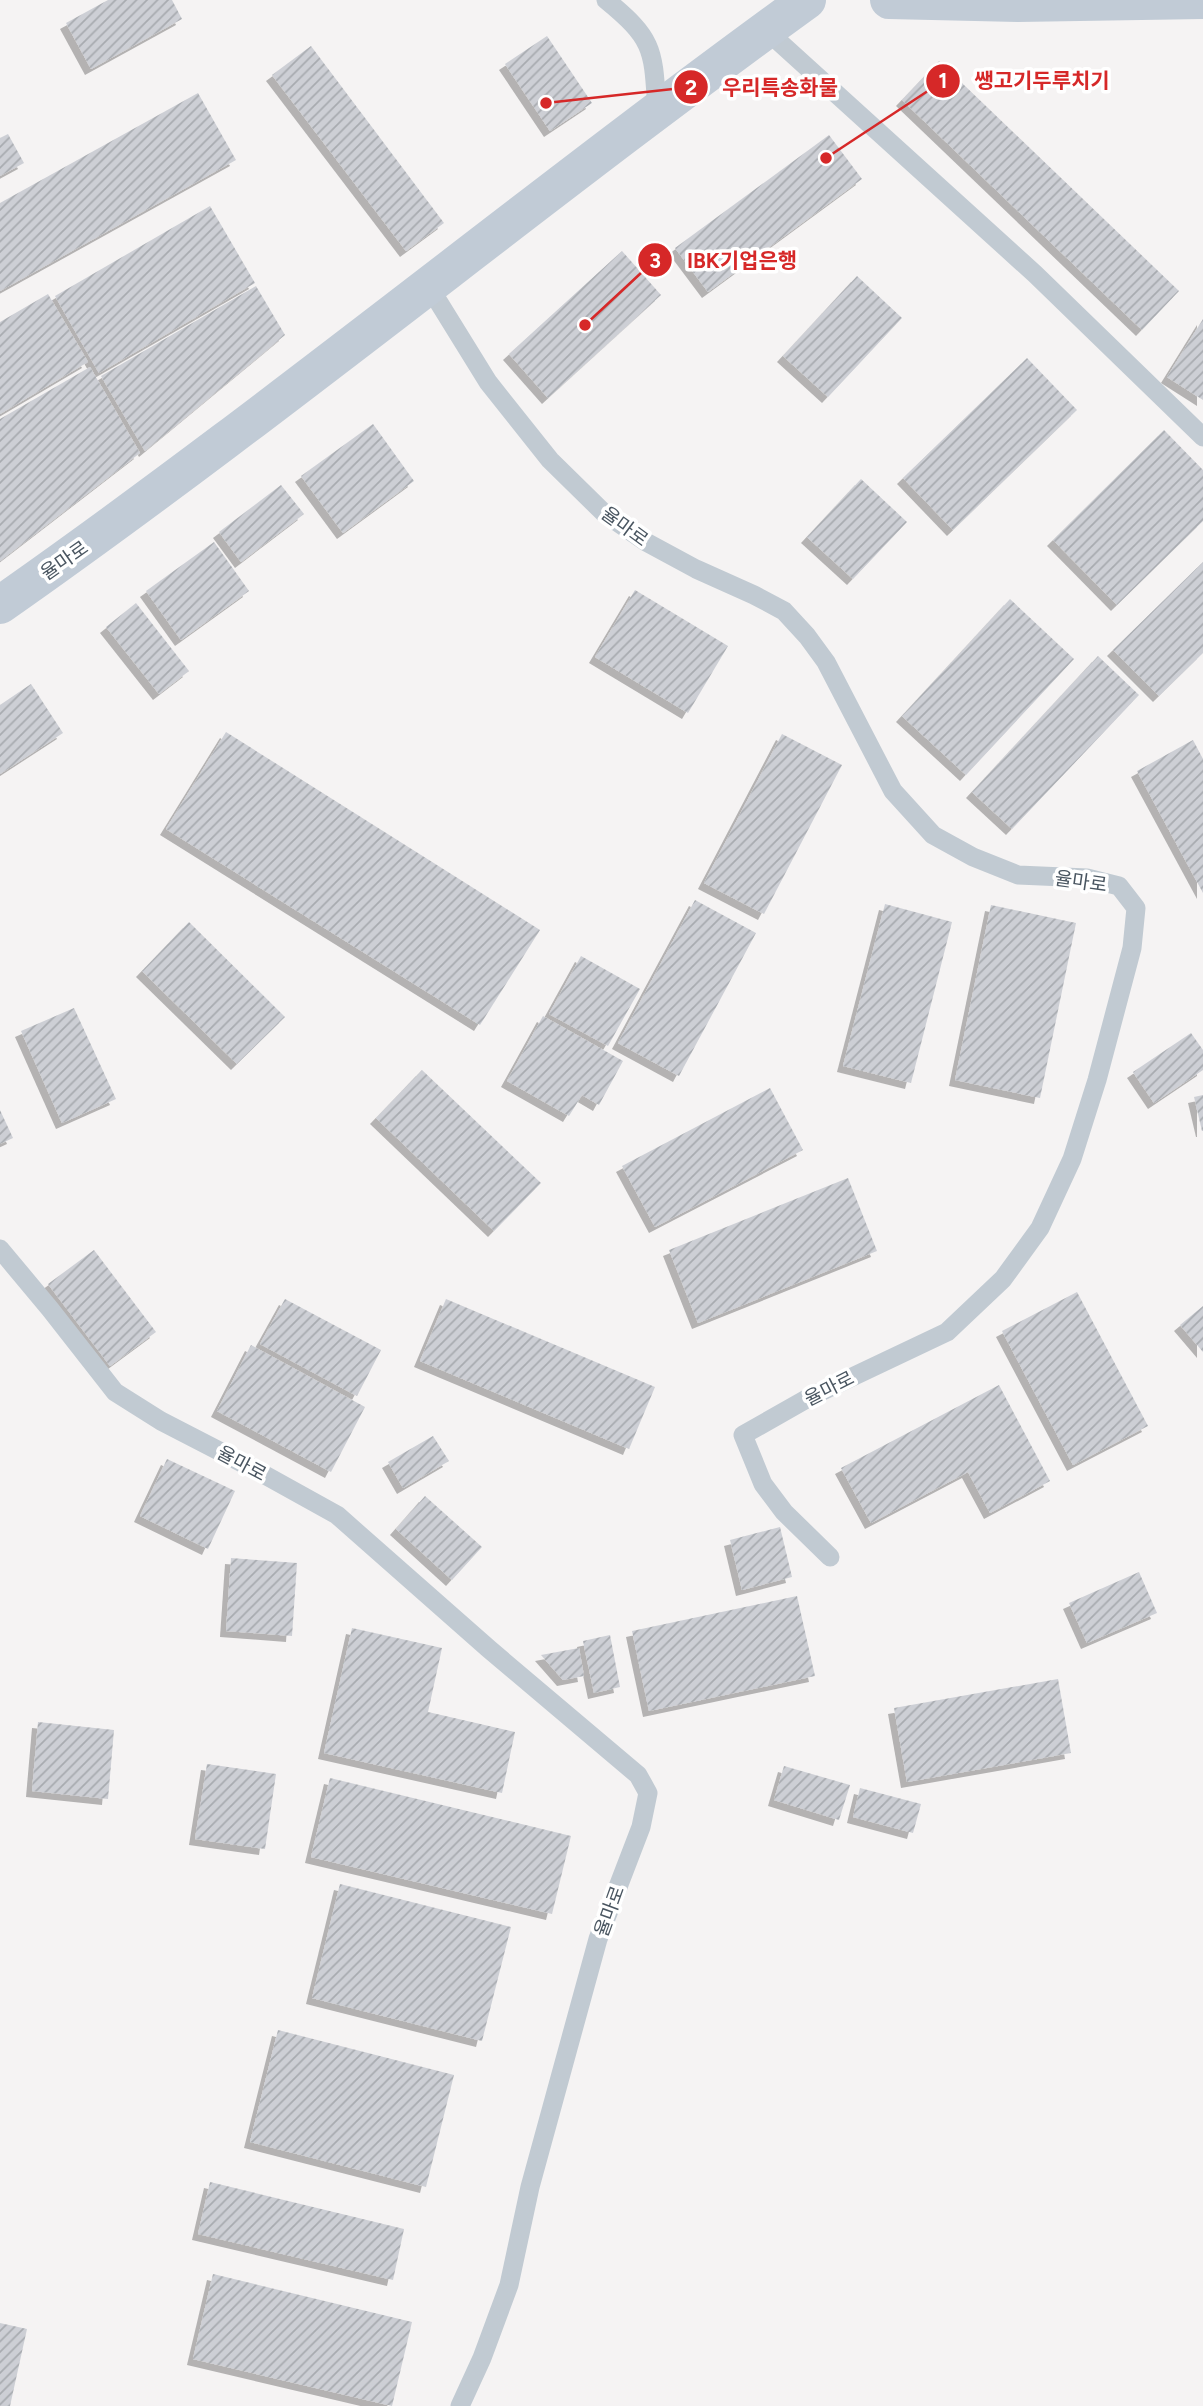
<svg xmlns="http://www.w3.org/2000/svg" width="1203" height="2406" font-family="Figtree,'Noto Sans KR',sans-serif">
<defs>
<pattern id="building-hatch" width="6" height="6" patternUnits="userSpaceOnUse" patternTransform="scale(1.75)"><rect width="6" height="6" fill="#cdcfd5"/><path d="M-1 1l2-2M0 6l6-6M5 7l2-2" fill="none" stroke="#a8abb0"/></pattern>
<filter id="shadow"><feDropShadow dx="-6" dy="6" stdDeviation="0" flood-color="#0004"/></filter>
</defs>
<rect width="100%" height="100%" fill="#f5f3f3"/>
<g fill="url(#building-hatch)" filter="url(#shadow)">
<path d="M 108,0 L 172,0 L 182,19 L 91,69 L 66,23 Z"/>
<path d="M 547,36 L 592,103 L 550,131 L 505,64 Z"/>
<path d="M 311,46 L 444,223 L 406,251 L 272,75 Z"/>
<path d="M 939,61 L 1179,291 L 1142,330 L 902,100 Z"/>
<path d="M 198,93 L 236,160 L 0,291 L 0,203 Z"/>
<path d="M 8,134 L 24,163 L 0,176 L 0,138 Z"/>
<path d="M 829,135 L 862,179 L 708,292 L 675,248 Z"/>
<path d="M 210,206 L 255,283 L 99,373 L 55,296 Z"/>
<path d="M 622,251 L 661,295 L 548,398 L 509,354 Z"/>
<path d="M 857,276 L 902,318 L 828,397 L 783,356 Z"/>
<path d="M 256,286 L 285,335 L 145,451 L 101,376 Z"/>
<path d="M 48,294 L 88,362 L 0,414 L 0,322 Z"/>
<path d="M 1203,319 L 1203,400 L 1167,377 Z"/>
<path d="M 1027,358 L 1077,410 L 953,530 L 903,478 Z"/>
<path d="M 90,367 L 140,453 L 0,561 L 0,419 Z"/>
<path d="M 373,424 L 414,481 L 343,533 L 301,476 Z"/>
<path d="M 1164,430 L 1203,470 L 1203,521 L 1117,605 L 1053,540 Z"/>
<path d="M 861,479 L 907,522 L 853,579 L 807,537 Z"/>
<path d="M 281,485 L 304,514 L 241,562 L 219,532 Z"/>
<path d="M 214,542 L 249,591 L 181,640 L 146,591 Z"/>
<path d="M 1203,562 L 1203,653 L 1159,696 L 1113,650 Z"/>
<path d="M 635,590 L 728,646 L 688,713 L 595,657 Z"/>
<path d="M 1010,599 L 1074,659 L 966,775 L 902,716 Z"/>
<path d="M 136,603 L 189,671 L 159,694 L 106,627 Z"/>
<path d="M 1098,656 L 1139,695 L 1012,829 L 972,792 Z"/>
<path d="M 31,684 L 63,733 L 0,774 L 0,705 Z"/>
<path d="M 226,732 L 540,930 L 480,1025 L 166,829 Z"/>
<path d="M 782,734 L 842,765 L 764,914 L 704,883 Z"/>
<path d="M 1193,740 L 1203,759 L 1203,893 L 1137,771 Z"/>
<path d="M 695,900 L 756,933 L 679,1076 L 618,1043 Z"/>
<path d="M 885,904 L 952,922 L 911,1083 L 843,1066 Z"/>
<path d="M 991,905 L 1076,923 L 1040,1098 L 955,1080 Z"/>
<path d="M 189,922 L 285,1017 L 237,1064 L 142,971 Z"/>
<path d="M 581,956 L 640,989 L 608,1046 L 549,1014 Z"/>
<path d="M 74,1008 L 116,1099 L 62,1123 L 21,1031 Z"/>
<path d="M 543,1016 L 623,1061 L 599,1105 L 582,1095 L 569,1116 L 507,1081 Z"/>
<path d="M 1191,1033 L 1203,1050 L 1203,1070 L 1154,1103 L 1133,1072 Z"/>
<path d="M 422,1070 L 541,1183 L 494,1231 L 376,1118 Z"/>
<path d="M 770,1088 L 803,1150 L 655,1227 L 622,1166 Z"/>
<path d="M 1203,1095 L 1203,1131 L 1202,1131 L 1194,1097 Z"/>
<path d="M 0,1110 L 13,1138 L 0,1144 Z"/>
<path d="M 848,1178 L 877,1251 L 698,1323 L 669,1250 Z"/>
<path d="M 94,1250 L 156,1332 L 110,1366 L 48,1284 Z"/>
<path d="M 1077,1292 L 1148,1426 L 1073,1465 L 1002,1331 Z"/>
<path d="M 285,1299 L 381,1350 L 357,1396 L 260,1344 Z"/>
<path d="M 446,1299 L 655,1387 L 629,1449 L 420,1361 Z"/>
<path d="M 1203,1306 L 1203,1352 L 1180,1325 Z"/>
<path d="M 251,1345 L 365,1407 L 331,1472 L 217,1411 Z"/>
<path d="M 999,1385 L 1050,1481 L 990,1513 L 968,1472 L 871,1523 L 841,1468 Z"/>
<path d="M 433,1436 L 449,1461 L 403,1488 L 388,1462 Z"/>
<path d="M 167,1459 L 235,1491 L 208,1549 L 140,1516 Z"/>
<path d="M 425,1496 L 482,1547 L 452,1580 L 396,1529 Z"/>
<path d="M 780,1527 L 792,1577 L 742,1590 L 730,1540 Z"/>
<path d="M 231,1558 L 297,1563 L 292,1636 L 226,1631 Z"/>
<path d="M 1139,1572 L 1157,1613 L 1087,1643 L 1069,1603 Z"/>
<path d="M 797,1596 L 815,1676 L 649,1711 L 632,1631 Z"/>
<path d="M 352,1628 L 442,1648 L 428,1712 L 515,1732 L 502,1793 L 324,1753 Z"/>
<path d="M 610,1635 L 620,1687 L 594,1693 L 583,1641 Z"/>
<path d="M 579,1648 L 584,1676 L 563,1680 L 541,1655 Z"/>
<path d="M 1058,1679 L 1071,1753 L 907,1782 L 894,1708 Z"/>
<path d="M 38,1722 L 114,1730 L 108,1799 L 32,1791 Z"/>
<path d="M 207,1764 L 276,1774 L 265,1849 L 195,1839 Z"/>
<path d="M 784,1766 L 850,1785 L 839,1820 L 774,1800 Z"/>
<path d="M 330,1778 L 571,1836 L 552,1914 L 311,1857 Z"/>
<path d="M 860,1788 L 921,1804 L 913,1833 L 853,1817 Z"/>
<path d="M 340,1884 L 511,1927 L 482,2041 L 312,1998 Z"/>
<path d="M 278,2030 L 454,2075 L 426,2187 L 250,2142 Z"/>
<path d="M 210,2182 L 404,2229 L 393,2280 L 198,2234 Z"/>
<path d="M 213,2274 L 412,2322 L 392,2406 L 193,2359 Z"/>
<path d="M 0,2323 L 27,2329 L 10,2406 L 0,2406 Z"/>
</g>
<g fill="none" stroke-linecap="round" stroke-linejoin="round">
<g stroke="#c1cad2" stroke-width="19">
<path d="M 606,0 C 655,40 653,50 657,110"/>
<path d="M 766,30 L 1035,274 L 1203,437"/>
<path d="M 428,285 L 488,382 L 550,460 L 604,513 L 646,542 L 696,569 L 754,595 L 784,611 L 807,636 L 826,662 L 893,791 L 933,835 L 973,857 L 1018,875 L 1087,878 L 1119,886 L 1136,908 L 1132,948 L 1097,1080 L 1072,1159 L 1040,1228 L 1003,1279 L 947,1332 L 810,1397 L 743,1435 L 763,1484 L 784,1512 L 830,1557"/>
<path d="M 0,1249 L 50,1309 L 115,1392 L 161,1421 L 254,1469 L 337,1515 L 489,1649 L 638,1775 L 648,1793 L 641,1827 L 598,1939 L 530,2187 L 509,2285 L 482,2358 L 460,2406"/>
</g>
<g stroke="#c1cbd6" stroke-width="38">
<path d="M 889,0 L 1018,3 L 1203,0"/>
<path d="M 0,605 C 275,412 535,197 807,0"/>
</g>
</g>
<g text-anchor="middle" stroke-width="7" stroke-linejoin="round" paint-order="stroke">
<g font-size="19" fill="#4a5661" stroke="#fff">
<text transform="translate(625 526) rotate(36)" y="7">율마로</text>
<text transform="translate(64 560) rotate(-35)" y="7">율마로</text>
<text transform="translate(1081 881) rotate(8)" y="7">율마로</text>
<text transform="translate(829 1388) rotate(-27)" y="7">율마로</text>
<text transform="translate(242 1463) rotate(28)" y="7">율마로</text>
<text transform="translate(609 1911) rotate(-70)" y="7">율마로</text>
</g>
</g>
<path fill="none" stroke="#d62828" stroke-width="2.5" d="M826 158L943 81M546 103L691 87M585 325L655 260"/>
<g fill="#d62828" stroke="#fff" stroke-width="2.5">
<circle cx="826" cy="158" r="7"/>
<circle cx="546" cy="103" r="7"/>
<circle cx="585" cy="325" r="7"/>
<circle cx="943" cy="81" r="18"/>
<circle cx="691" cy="87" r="18"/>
<circle cx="655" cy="260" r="18"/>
</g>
<g font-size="21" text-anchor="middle" font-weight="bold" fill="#fff">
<text x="943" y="88">1</text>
<text x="691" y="95">2</text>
<text x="655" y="268">3</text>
</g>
<g font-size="21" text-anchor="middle" font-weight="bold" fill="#d62828" stroke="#fff" stroke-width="7" stroke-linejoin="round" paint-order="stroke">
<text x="1042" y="88">쌩고기두루치기</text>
<text x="780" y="95">우리특송화물</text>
<text x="742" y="268">IBK기업은행</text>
</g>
</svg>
